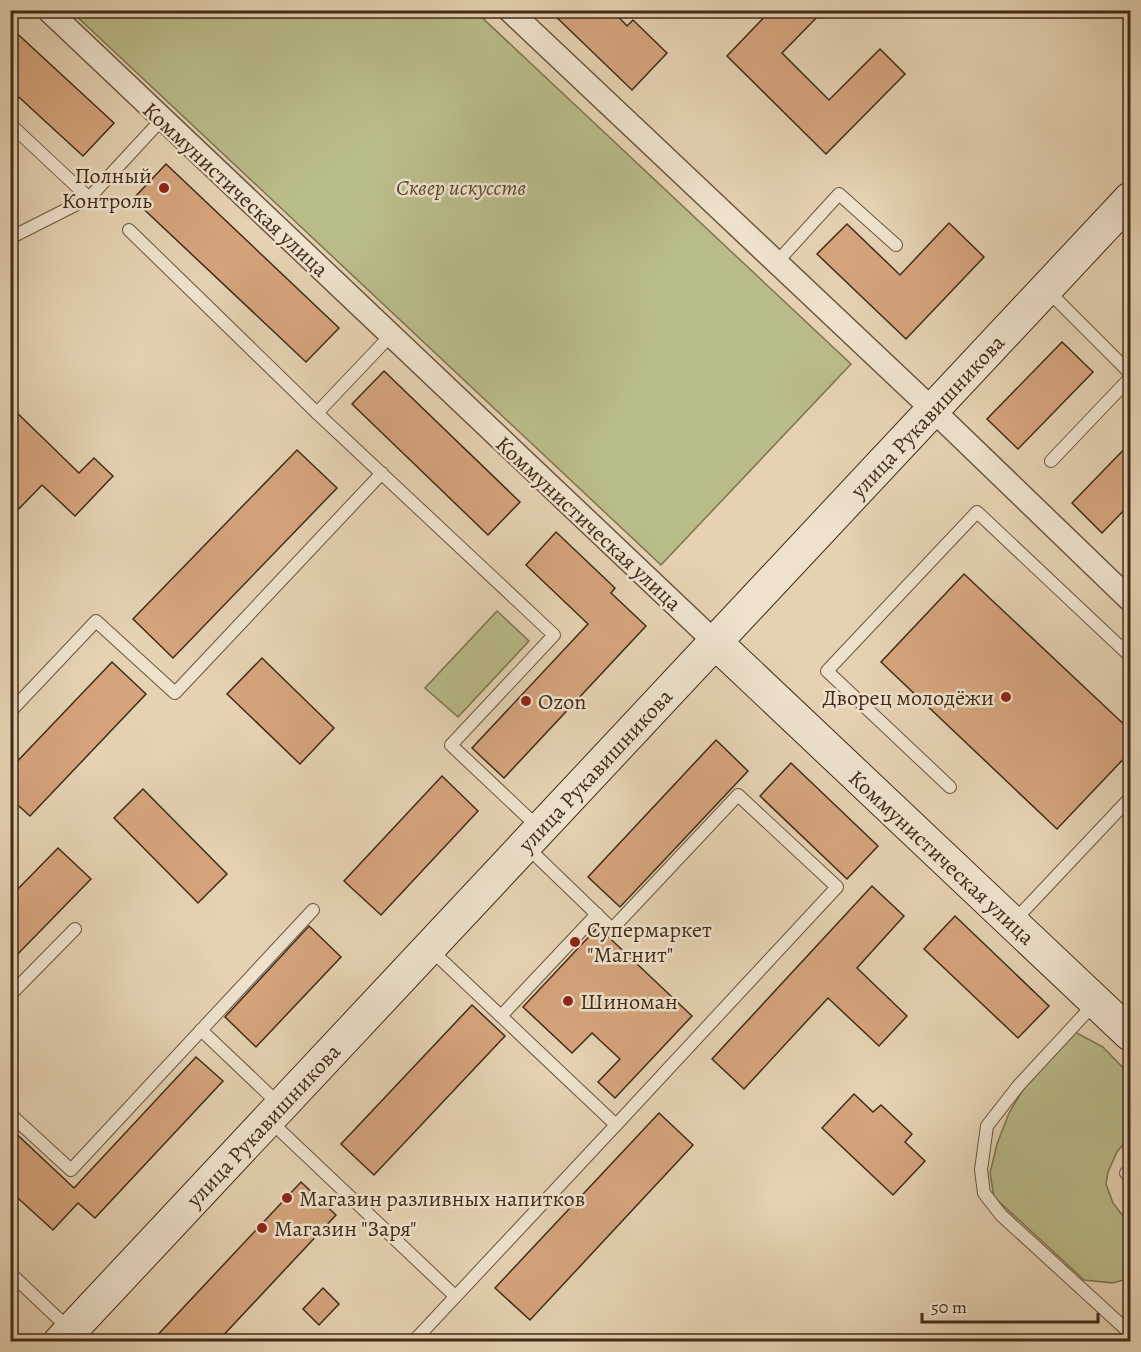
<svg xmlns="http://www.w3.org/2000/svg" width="1141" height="1352" font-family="Alegreya,serif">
<rect width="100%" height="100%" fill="#e5d2b2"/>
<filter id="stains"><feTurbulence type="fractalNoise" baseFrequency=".00333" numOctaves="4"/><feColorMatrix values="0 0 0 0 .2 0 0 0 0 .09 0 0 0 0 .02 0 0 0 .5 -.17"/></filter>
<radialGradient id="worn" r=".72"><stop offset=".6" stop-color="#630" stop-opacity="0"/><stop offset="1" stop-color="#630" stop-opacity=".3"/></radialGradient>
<g fill="#b9bb89" stroke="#7e7350" stroke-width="1.5">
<path d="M 71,11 L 475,11 L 851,364 L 661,565 Z"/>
<path d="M 497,611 L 529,641 L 458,717 L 425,688 Z"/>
<path d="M 1075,1032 L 1103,1047 L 1130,1075 L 1130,1136 L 1117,1152 L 1108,1172 L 1106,1184 L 1113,1203 L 1130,1225 L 1130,1278 L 1113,1283 L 1084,1280 L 994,1197 L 990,1173 L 997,1144 L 1009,1113 L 1046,1052 Z"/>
</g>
<g fill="#d5a47d" stroke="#422b18" stroke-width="1.5">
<path d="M 549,10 L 612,10 L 627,26 L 633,20 L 667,53 L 632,90 Z"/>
<path d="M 771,10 L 824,10 L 782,53 L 829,100 L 880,49 L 905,74 L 826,154 L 727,56 Z"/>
<path d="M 10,27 L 114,123 L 83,156 L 10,89 Z"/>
<path d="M 166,164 L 339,328 L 306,362 L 133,199 Z"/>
<path d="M 949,223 L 984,257 L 906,339 L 817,254 L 847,224 L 900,275 Z"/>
<path d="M 1062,342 L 1093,372 L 1018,449 L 987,419 Z"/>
<path d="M 384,371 L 520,502 L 488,535 L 352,404 Z"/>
<path d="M 10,406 L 79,473 L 94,458 L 113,476 L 75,516 L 42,485 L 10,518 Z"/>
<path d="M 1131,442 L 1131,503 L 1102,533 L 1072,503 Z"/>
<path d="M 297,450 L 337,488 L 173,658 L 133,619 Z"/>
<path d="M 556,532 L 615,588 L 611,593 L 646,626 L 504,778 L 472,748 L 588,624 L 526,565 Z"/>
<path d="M 964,574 L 1131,731 L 1131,751 L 1057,829 L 881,662 Z"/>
<path d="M 262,658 L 334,728 L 300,764 L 227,694 Z"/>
<path d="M 112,662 L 146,694 L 30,816 L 10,798 L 10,769 Z"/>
<path d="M 716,740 L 748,771 L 620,907 L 588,877 Z"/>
<path d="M 791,763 L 878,846 L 847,879 L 760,796 Z"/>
<path d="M 442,776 L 478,811 L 381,915 L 344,881 Z"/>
<path d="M 143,789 L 227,874 L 198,903 L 114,818 Z"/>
<path d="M 58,848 L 91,879 L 10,962 L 10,897 Z"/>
<path d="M 872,886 L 904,916 L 857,968 L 907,1016 L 879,1046 L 828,998 L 744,1089 L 712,1059 Z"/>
<path d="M 955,916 L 1049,1006 L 1018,1038 L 924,949 Z"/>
<path d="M 309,926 L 341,957 L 256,1047 L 225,1017 Z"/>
<path d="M 598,927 L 692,1016 L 615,1098 L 598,1082 L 620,1059 L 592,1033 L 572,1053 L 523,1007 Z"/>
<path d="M 472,1005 L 505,1036 L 374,1175 L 341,1144 Z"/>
<path d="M 196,1057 L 223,1081 L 95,1218 L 78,1203 L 53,1230 L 10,1191 L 10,1128 L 74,1188 Z"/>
<path d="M 854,1094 L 873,1112 L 881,1105 L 912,1134 L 905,1142 L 925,1161 L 893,1195 L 822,1128 Z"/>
<path d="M 659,1113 L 693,1145 L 530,1320 L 495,1288 Z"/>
<path d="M 301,1182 L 336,1215 L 218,1341 L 152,1341 Z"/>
<path d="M 323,1288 L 339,1304 L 319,1325 L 303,1309 Z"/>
</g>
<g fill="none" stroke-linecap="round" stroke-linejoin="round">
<g stroke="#6b553e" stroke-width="14">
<g id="lane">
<path d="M 10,124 L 89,198"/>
<path d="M 129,230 L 317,413 L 554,635 L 451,745 L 539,828"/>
<path d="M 10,238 L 89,198 L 162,119"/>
<path d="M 777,262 L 839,194 L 896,245"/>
<path d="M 1047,290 L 1130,373"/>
<path d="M 317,413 L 391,335"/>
<path d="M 1051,461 L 1130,378"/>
<path d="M 10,712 L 96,621 L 175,693 L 382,473"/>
<path d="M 950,787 L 827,671 L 977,512 L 1130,656"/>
<path d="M 526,846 L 612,929 L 738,795 L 837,887 L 616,1125"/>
<path d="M 1014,921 L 1130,798"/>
<path d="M 10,995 L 75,929"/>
<path d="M 1095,1003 L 1019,1085 L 987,1126 L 981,1170 L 984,1193 L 1001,1215 L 1130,1333"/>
<path d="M 501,1016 L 597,914"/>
<path d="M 201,1030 L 281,1106"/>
<path d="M 10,1114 L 71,1170 L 313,910"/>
<path d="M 269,1120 L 455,1296"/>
<path d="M 1126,1173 L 1130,1177"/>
<path d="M 10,1273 L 83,1342"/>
<path d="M 413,1342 L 616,1125 L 430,949"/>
</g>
</g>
<g stroke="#6b553e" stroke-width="25">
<g id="street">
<path d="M 48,10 L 715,642"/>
<path d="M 509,10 L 933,410 L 1130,600"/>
</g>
</g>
<g stroke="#422b18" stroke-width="35">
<g id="secondary">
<path d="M 715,642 L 1130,1034"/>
<path d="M 60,1342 L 1130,199"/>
</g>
</g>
<use href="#lane" stroke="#eee2cd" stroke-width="12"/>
<use href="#street" stroke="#eee2cd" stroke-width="22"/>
<use href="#secondary" stroke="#eee2cd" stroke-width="33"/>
</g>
<g fill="#8f2418" stroke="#eee2cd" stroke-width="2">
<circle cx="164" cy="188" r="6"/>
<circle cx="1006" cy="697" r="6"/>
<circle cx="526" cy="701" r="6"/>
<circle cx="575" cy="942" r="6"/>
<circle cx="568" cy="1001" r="6"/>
<circle cx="287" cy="1198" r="6"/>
<circle cx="262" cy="1228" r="6"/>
</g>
<g text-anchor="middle" stroke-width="5" stroke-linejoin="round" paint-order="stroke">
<g font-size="22" fill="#422b18" stroke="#eee2cd" text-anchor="start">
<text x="152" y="183" text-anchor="end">Полный<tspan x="152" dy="25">Контроль</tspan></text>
<text x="994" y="705" text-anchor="end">Дворец молодёжи</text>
<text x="538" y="709">Ozon</text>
<text x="587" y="937">Супермаркет<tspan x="587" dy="25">"Магнит"</tspan></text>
<text x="580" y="1009">Шиноман</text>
<text x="299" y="1206">Магазин разливных напитков</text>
<text x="274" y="1236">Магазин "Заря"</text>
</g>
<g font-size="22" font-style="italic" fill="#5a482f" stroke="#eee2cd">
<text x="461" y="195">Сквер искусств</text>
</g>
<g font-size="22" fill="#422b18" stroke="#eee2cd">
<text transform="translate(236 189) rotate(43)" y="8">Коммунистическая улица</text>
<text transform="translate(927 416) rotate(-47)" y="8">улица Рукавишникова</text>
<text transform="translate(589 523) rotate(43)" y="8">Коммунистическая улица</text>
<text transform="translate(595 770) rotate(-47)" y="8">улица Рукавишникова</text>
<text transform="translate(942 857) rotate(43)" y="8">Коммунистическая улица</text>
<text transform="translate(263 1125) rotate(-47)" y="8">улица Рукавишникова</text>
</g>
</g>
<rect width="1141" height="1352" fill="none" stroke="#e5d2b2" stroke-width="36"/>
<rect x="12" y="12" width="1117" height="1328" fill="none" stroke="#422b18" stroke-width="3"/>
<rect x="18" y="18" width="1105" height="1316" fill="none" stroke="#422b18" stroke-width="1.5"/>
<path d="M922 1313v9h176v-9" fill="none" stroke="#422b18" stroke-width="3"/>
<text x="931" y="1313" font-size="18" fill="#422b18" stroke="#eee2cd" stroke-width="4.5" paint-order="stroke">50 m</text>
<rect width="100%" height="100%" filter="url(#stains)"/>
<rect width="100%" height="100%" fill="url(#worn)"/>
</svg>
